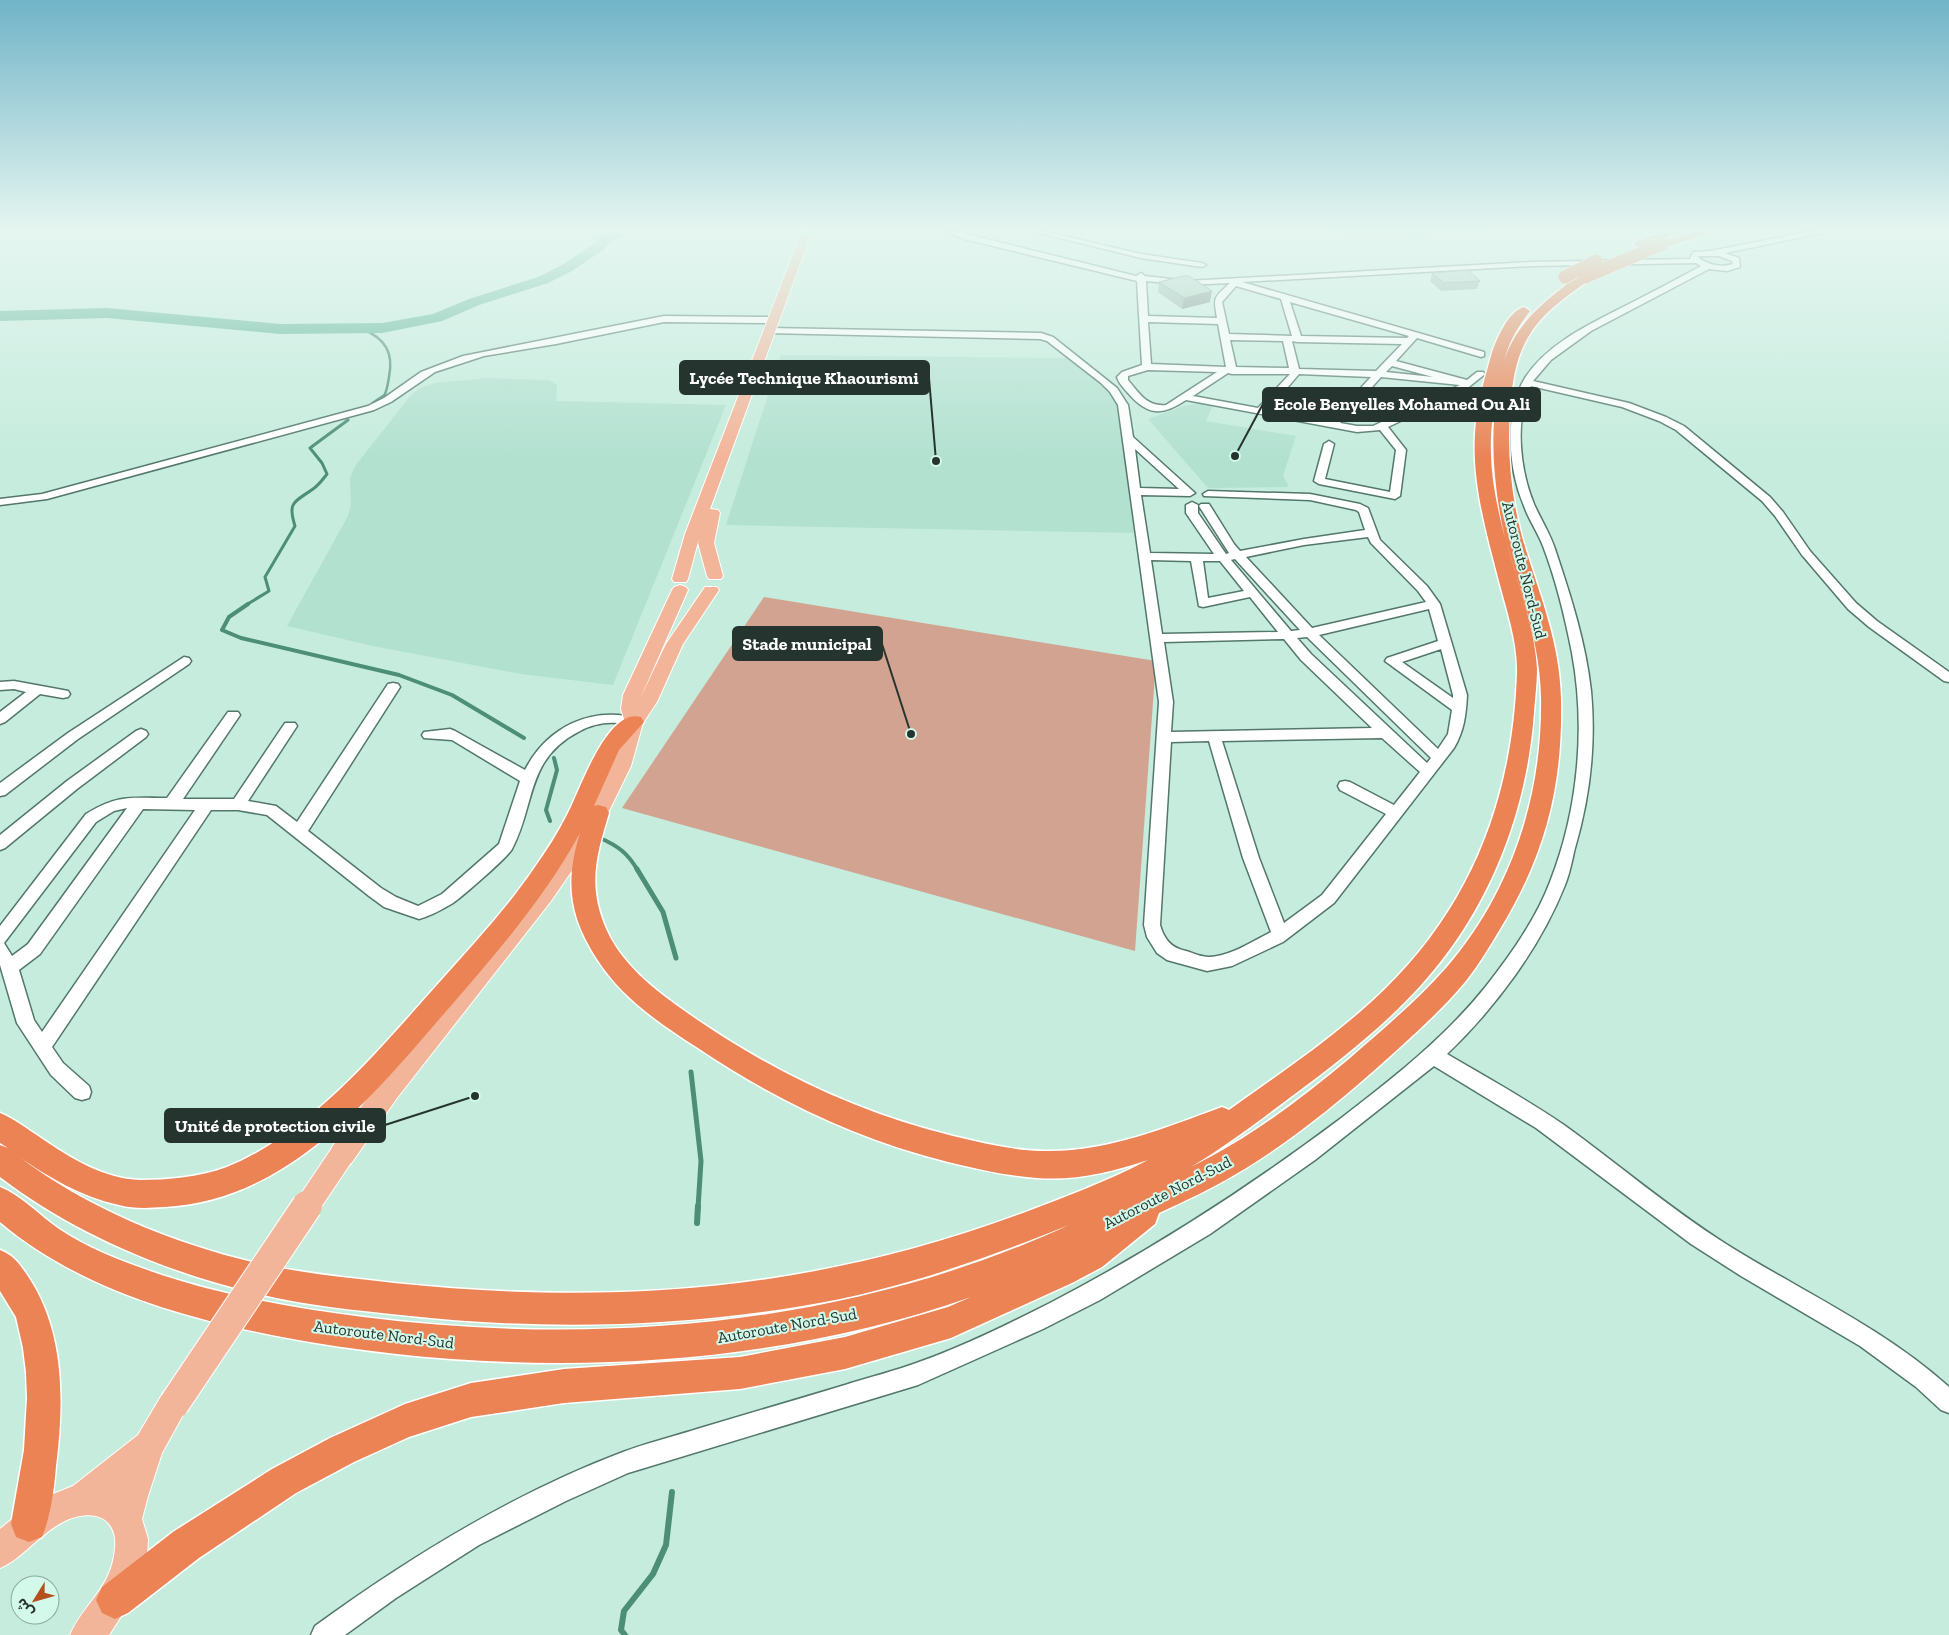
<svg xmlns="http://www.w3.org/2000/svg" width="1949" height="1635" font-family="'Zilla Slab','Noto Sans Arabic',serif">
<rect width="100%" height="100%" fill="#c5ecdd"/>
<g fill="#b2e1d0">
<path d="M 1336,231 L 1487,231 L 1361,247 Z"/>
<path d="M 781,355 L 1069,358 L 1119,398 L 1134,533 L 726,525 Z"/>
<path d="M 486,378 L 549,380 L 557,385 L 556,401 L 726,405 L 613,685 L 521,674 L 373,646 L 287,626 L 348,516 L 351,505 L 350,478 L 355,466 L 411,395 L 420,388 L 435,383 Z"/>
<path d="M 1202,403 L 1213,405 L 1206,421 L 1296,436 L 1283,476 L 1289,487 L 1208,488 L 1148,419 L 1183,406 Z"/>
</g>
<path fill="#d1a390" d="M 764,597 L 1156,661 L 1135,951 L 622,808 Z"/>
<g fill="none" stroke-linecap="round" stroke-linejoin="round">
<path stroke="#4d8e78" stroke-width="2.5" d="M 363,329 C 385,339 394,352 389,377 C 388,383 387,391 384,396"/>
<g stroke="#4d8e78" stroke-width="3">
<path d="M 373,403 L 385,395"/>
<path d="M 246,605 L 269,591 L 265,577 L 295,526 C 287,501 295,502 313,489 C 319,485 323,479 327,474 L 322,463 L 310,448 L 348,420"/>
</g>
<g stroke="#4d8e78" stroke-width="4">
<path d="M 248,604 L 229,617 L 222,630 L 241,638 L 399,675 L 452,695 L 524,738"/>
<path d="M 550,821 L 546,810 L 557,770 L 554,758"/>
<path d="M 600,838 C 618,846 628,853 638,871"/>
</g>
<g stroke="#4d8e78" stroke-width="5">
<path d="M 637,869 L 663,912 L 676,958"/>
<path d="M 691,1072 L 701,1161 L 698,1208"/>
</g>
<g stroke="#4d8e78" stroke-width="6">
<path d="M 697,1223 L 698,1206"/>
<path d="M 625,1635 L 621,1630 L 624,1611 L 653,1574 L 666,1545 L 672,1492"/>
</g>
<path fill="#5eb498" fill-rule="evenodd" d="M 613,231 L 630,231 L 628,234 L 612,241 L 603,250 L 572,271 L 548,283 L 479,305 L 442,321 L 382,333 L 280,334 L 107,318 L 0,321 L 0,311 L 107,308 L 280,324 L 382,323 L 433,314 L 469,299 L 538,277 L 562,265 L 593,244 L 602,235 Z"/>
<g stroke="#53776a" stroke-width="3">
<g id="minor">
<path d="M 944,231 L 954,231 L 1136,276 L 1141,273 L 1145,276 L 1187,281 L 1532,262 L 1690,259 L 1693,252 L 1710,251 L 1813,231 L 1826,231 L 1822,233 L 1725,253 L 1739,258 L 1740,267 L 1727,271 L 1709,269 L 1591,331 L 1551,360 L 1533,381 L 1629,403 L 1666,417 L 1684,426 L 1770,497 L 1783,512 L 1810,551 L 1856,603 L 1877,621 L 1949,672 L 1949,682 L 1944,681 L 1869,627 L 1848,609 L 1802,555 L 1775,516 L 1762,501 L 1676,430 L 1659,421 L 1622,407 L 1531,386 C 1514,420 1520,470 1534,504 C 1541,520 1551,535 1556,552 C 1571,597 1586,644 1591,691 C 1596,744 1590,797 1575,848 C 1572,860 1570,873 1565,885 C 1540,948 1496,1007 1447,1054 C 1486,1077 1526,1099 1564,1125 C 1618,1164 1669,1208 1726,1244 C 1801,1291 1882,1327 1949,1387 L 1949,1413 L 1941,1410 L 1916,1387 L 1860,1346 L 1741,1276 L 1691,1244 L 1536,1128 L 1434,1066 L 1315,1160 L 1210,1234 L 1100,1300 L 1043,1329 L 918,1385 L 628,1473 L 566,1501 L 479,1545 L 396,1598 L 345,1635 L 311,1635 L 315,1626 C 410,1557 512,1494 623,1452 C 646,1443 672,1437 697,1429 C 746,1414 796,1400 845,1385 C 870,1377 895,1371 919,1362 C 964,1346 1008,1324 1050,1303 C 1152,1250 1248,1188 1340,1119 C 1393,1078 1445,1038 1487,985 C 1511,954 1536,919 1550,882 C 1578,811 1586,728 1572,653 C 1565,617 1556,580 1543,546 C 1538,533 1529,520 1524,506 C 1508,469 1504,412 1525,378 C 1547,344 1588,325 1623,307 C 1649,294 1675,280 1701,266 L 1696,263 L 1532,266 L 1242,282 L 1484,352 L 1484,356 L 1481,357 L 1417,338 L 1396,361 L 1467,380 L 1477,372 L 1483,372 L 1485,374 L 1465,390 L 1388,427 L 1406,450 L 1400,496 L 1395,499 L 1319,484 L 1314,481 L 1324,444 L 1329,441 L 1334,444 L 1325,479 L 1390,492 L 1396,450 L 1380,430 L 1357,432 L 1186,400 C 1162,416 1148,416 1128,393 C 1124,388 1119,384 1117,377 L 1122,372 L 1142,365 L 1137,281 L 964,239 ZM 1699,256 L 1719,256 L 1732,261 L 1733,264 C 1721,268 1708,265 1698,257 ZM 1146,281 L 1187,285 L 1230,283 C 1214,298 1213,296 1217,318 L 1148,316 ZM 1236,286 L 1281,299 L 1292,336 L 1229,334 L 1222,302 ZM 1290,302 L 1409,336 L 1407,338 L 1301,336 ZM 1148,322 L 1218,324 L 1226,367 L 1151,364 ZM 1230,340 L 1283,341 L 1289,368 L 1236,367 ZM 1292,341 L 1297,342 L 1402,344 L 1376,371 L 1299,369 ZM 1392,366 L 1433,377 L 1386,372 ZM 1148,370 L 1217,372 L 1166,405 C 1147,407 1139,393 1128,380 L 1128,376 ZM 1228,373 L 1232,374 L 1290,374 L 1258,408 L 1193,396 ZM 1299,374 L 1371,377 L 1330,421 L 1268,410 ZM 1381,377 L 1460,385 L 1373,426 L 1357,426 L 1340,423 Z"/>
<path d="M 1031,231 L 1043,231 L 1141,254 L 1202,263 L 1206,265 L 1202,267 L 1141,258 Z"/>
<path d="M 664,316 L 773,317 L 777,320 L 773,323 L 664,322 L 556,344 L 484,356 L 435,372 L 391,402 L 374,410 L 47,499 L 0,505 L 0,499 L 42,494 L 368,406 L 384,398 L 421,372 L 463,356 Z"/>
<path d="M 769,328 L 1041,333 L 1053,337 L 1117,388 L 1128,405 L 1133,437 L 1195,493 L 1190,496 L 1141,495 L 1150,553 L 1214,554 L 1186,513 L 1186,505 L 1192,502 L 1198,505 L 1198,513 L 1226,554 L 1229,553 L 1199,506 L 1201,504 L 1209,504 L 1234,544 L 1240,551 L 1304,539 L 1365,530 L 1359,512 L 1356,510 L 1310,500 L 1204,496 L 1203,494 L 1208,491 L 1310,494 L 1360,504 L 1368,508 L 1380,540 L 1427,586 L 1440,604 L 1467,695 C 1466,715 1464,731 1454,748 L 1334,903 L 1283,942 L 1232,966 L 1207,971 L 1167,960 L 1157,953 L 1147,937 L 1144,925 L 1159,702 L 1118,405 L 1110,392 L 1101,383 L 1047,341 L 1040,339 L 766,333 L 766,329 ZM 1135,449 L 1179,489 L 1140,488 ZM 1368,537 L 1371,543 L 1418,591 L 1426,602 L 1312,628 L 1246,557 L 1304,545 ZM 1235,559 L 1300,630 L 1291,631 L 1231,560 ZM 1151,560 L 1191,561 L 1199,606 L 1203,607 L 1250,597 L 1278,632 L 1162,634 ZM 1203,561 L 1220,561 L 1244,591 L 1208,598 ZM 1429,609 L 1438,641 L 1387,658 L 1385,661 L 1452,710 L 1448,734 L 1438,749 L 1319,635 ZM 1307,637 L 1431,758 L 1427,763 L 1311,654 L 1297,638 ZM 1284,639 L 1301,660 L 1372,728 L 1171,732 L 1173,702 L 1164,642 ZM 1441,649 L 1453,695 L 1453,698 L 1402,662 ZM 1382,738 L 1420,772 L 1394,805 L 1350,782 L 1345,781 L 1340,782 L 1338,786 L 1340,790 L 1386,814 L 1322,895 L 1284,923 L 1259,858 L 1222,741 ZM 1209,741 L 1243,858 L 1271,932 C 1251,942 1231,956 1209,957 C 1201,957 1193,953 1186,951 C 1171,948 1164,939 1160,925 L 1171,742 Z"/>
<path d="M 184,657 L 189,658 L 191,661 L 189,664 L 78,739 L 5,795 L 0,796 L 0,783 L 68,733 Z"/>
<path d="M 14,681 L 63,690 L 68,691 L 70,694 L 68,697 L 63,698 L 40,694 L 5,722 L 0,724 L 0,712 L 26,692 L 14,689 L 0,690 L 0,682 Z"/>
<path d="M 393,683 L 398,684 L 400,687 L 308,831 L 381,888 L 396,897 L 418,906 L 442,894 L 499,844 L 520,781 L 452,740 L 424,738 L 422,735 L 424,732 L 450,729 L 455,731 L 525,770 C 547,727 592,705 639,719 L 641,722 L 639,725 C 631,727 624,724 617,723 C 604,722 591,725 580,731 C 525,759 536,804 512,849 C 508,857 462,897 453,903 C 443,909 430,916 419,919 L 384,907 L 369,896 L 267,815 L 238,810 L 211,810 L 52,1047 L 63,1063 L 89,1086 L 91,1092 L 89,1098 L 82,1100 L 75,1098 L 51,1075 L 17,1023 L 0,965 L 0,926 L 86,814 C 118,794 131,798 167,798 L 228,712 L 238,712 L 240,715 L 183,799 L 234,799 L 285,723 L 295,723 L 297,726 L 248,801 L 276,806 L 297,822 L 388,684 ZM 127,808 L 28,944 L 12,956 L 4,943 L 96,822 L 114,811 ZM 143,809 L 195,810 L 42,1032 L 34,1020 L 19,970 L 40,954 Z"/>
<path d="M 141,729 L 146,731 L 148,734 L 146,737 L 77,789 L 5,848 L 0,850 L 0,835 L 67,781 L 136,731 Z"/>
</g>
</g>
<g stroke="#fff" stroke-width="2">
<g id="major">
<path d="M 802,231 L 812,231 L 710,509 L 718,510 L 720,513 L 714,543 L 723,576 L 721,579 L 709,579 L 707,576 L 698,543 L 699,538 L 688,579 L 686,582 L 674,582 L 672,579 L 685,534 Z"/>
<path d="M 680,585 L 686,587 L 688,590 L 640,699 L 666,644 L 705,587 L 717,587 L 719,590 L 683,644 L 657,702 L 643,723 L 631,766 L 608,813 L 582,856 L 551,901 L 397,1098 L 350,1165 L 341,1168 L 332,1165 L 328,1156 L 332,1147 L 379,1082 L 535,889 L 568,844 L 589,810 L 611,766 L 625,722 L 621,709 L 623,695 L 672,590 L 674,587 Z"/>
<path d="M 174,1389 L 185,1393 L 189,1404 L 162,1453 L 148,1496 L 142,1519 L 148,1539 L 147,1557 L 142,1575 L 129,1604 L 109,1635 L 70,1635 C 84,1603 112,1588 115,1548 C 116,1537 114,1527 105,1520 C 95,1512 76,1515 65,1521 C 40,1533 22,1559 0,1568 L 0,1529 L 27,1507 L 43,1498 L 73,1486 L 138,1435 L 163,1393 Z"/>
</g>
</g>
<g stroke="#fff" stroke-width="3">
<g id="highway">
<path d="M 1665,231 L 1680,231 L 1678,233 L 1643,246 L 1639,248 L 1633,244 L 1635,242 Z"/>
<path d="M 1697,231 L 1714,231 L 1712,233 L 1662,248 L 1656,244 L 1658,242 Z"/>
<path d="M 1585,273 L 1589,274 L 1591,277 L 1589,280 C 1569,295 1544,311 1530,334 C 1515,357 1512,384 1510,411 C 1507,453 1511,496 1522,537 C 1538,591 1560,641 1561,699 C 1563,786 1545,855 1500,929 C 1489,947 1478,966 1465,982 C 1439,1013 1408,1040 1378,1067 C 1334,1106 1287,1144 1236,1174 C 1211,1189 1185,1201 1159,1213 L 1155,1224 L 1102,1267 L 1072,1283 L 951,1338 L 845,1369 L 740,1389 L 564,1403 L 471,1417 L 409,1437 L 354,1462 L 296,1493 L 199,1558 L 128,1613 L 115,1619 L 102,1613 L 96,1600 L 102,1587 L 173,1532 L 272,1469 L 330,1438 L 405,1404 L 471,1383 L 564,1369 L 740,1357 L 845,1337 L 948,1307 L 971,1297 C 756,1373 505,1379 282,1337 C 183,1318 78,1288 0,1222 L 0,1187 C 22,1196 40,1216 59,1229 C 87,1248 119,1260 150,1271 C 219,1295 291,1308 363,1317 C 600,1347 850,1326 1069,1225 C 983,1260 894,1291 802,1306 C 669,1328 535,1330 401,1315 C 355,1310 309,1306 263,1295 C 171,1274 76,1235 0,1177 L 0,1145 L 8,1148 L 0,1143 L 0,1113 C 15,1119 27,1129 41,1138 C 70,1158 104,1179 140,1180 C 169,1180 200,1177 227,1167 C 311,1133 378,1051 437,985 C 471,947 506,910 535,867 C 547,850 558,833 567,815 C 580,791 607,707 641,717 L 644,722 L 619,750 L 594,806 L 598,805 L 606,807 L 609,813 C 596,856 587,887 607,931 C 625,970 664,997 699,1021 C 779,1075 860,1113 953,1136 C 983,1143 1014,1151 1046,1151 C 1107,1152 1165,1128 1222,1107 L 1229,1110 C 1282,1072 1338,1035 1385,989 C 1473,903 1513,796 1517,673 C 1518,643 1507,611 1499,581 C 1487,534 1472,484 1475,434 C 1476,408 1484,381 1491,356 C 1495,342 1508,311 1524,307 L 1530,311 C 1517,329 1510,339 1504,361 C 1514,330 1536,308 1562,288 C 1569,283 1576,275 1585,273 ZM 1498,388 C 1489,437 1494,490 1505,538 C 1491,484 1485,443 1498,388 ZM 1506,541 C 1521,593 1540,643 1541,697 C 1543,796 1511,893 1446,968 C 1417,1001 1382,1030 1349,1059 C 1300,1100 1248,1139 1191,1167 C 1226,1146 1259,1121 1292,1096 C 1338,1062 1383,1027 1421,985 C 1489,910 1527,812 1534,712 C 1535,698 1537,683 1537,669 C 1535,628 1517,581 1506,541 ZM 580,833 C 565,881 569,916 597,959 C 621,997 660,1024 698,1048 C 775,1100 857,1139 948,1162 C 977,1169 1007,1176 1037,1178 C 1075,1181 1112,1172 1148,1160 C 1108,1181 1065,1197 1023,1213 C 814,1291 615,1306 394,1283 C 351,1278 308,1274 265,1265 C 179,1246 89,1210 18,1156 C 48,1177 82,1197 119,1205 C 134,1209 149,1208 164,1207 C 284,1202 370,1100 442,1016 C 492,958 543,901 580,833 Z"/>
<path d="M 0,1250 C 15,1256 20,1265 29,1278 C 65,1333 64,1403 56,1466 C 54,1490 51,1515 42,1537 L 29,1542 L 16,1537 L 11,1524 L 24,1450 L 27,1398 L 26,1372 L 23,1348 L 16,1317 L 0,1291 Z"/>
</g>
</g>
<use href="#minor" fill="#fff" fill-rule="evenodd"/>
<use href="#major" fill="#f3b599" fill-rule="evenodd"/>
<use href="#highway" fill="#eb8355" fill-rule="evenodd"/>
<g stroke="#fff" stroke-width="26" stroke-linecap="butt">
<path id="major-bridge-far1" d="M 306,1208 L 341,1156"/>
</g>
<g stroke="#fff" stroke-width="32" stroke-linecap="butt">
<path id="major-bridge" d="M 174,1404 L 307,1206"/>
</g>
<g stroke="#fff" stroke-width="14" stroke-linecap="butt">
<g id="highway-bridge">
<path d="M 1565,277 L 1596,261"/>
<path d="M 1585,277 L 1662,244"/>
</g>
</g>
<use href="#major-bridge-far1" stroke="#f3b599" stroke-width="24"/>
<use href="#major-bridge" stroke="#f3b599" stroke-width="30"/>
<use href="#highway-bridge" stroke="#eb8355" stroke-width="13"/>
</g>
<g fill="#8eafa2">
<path d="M 1432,273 L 1480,281 L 1477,289 L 1441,291 L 1430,281 Z"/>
<path d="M 1159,282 L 1210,302 L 1182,309 L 1158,292 Z"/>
</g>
<path fill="#748e84" d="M 1212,291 L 1210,302 L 1182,309 L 1184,298 Z"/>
<g fill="#a5cbbc" stroke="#748e84">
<path d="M 1468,270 L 1480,281 L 1444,283 L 1432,273 Z"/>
<path d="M 1183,276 L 1189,276 L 1212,291 L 1184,298 L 1159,282 Z"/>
</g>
<linearGradient id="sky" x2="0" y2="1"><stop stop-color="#71b4c8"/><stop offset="0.5" stop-color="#e5f6f0"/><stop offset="1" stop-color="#e5f6f0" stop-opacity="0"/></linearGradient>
<rect width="1949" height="459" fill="url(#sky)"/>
<g text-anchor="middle" stroke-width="4" stroke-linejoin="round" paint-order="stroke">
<g font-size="16" fill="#25342f" stroke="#d2f9ea">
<text transform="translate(1525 570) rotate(76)" y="6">Autoroute Nord-Sud</text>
<text transform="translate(1167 1192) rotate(-27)" y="6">Autoroute Nord-Sud</text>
<text transform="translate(787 1325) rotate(-10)" y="6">Autoroute Nord-Sud</text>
<text transform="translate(384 1334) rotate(7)" y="6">Autoroute Nord-Sud</text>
</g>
</g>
<path fill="none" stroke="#25342f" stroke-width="2" d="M936 461L929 378M1235 456L1263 404M911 734L882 644M475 1096L385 1125"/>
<g fill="#25342f" stroke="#d2f9ea" stroke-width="2">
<circle cx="936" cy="461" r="5"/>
<circle cx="1235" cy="456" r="5"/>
<circle cx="911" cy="734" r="5"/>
<circle cx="475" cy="1096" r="5"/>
</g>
<g fill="#25342f" stroke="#25342f" stroke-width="2">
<rect x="680" y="361" width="249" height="33" rx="5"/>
<rect x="1263" y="388" width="277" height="33" rx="5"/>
<rect x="733" y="627" width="149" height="33" rx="5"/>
<rect x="165" y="1109" width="220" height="33" rx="5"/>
</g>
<g font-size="18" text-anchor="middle" font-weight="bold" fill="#fff">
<text x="804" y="384">Lycée Technique Khaourismi</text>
<text x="1402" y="410">Ecole Benyelles Mohamed Ou Ali</text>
<text x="807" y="650">Stade municipal</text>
<text x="275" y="1132">Unité de protection civile</text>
</g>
<g transform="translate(35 1600) rotate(233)"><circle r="24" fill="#d2f9ea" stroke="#8daa9f"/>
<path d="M0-4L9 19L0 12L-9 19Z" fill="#b5511e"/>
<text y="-8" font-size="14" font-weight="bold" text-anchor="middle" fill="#25342f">ش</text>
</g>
</svg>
